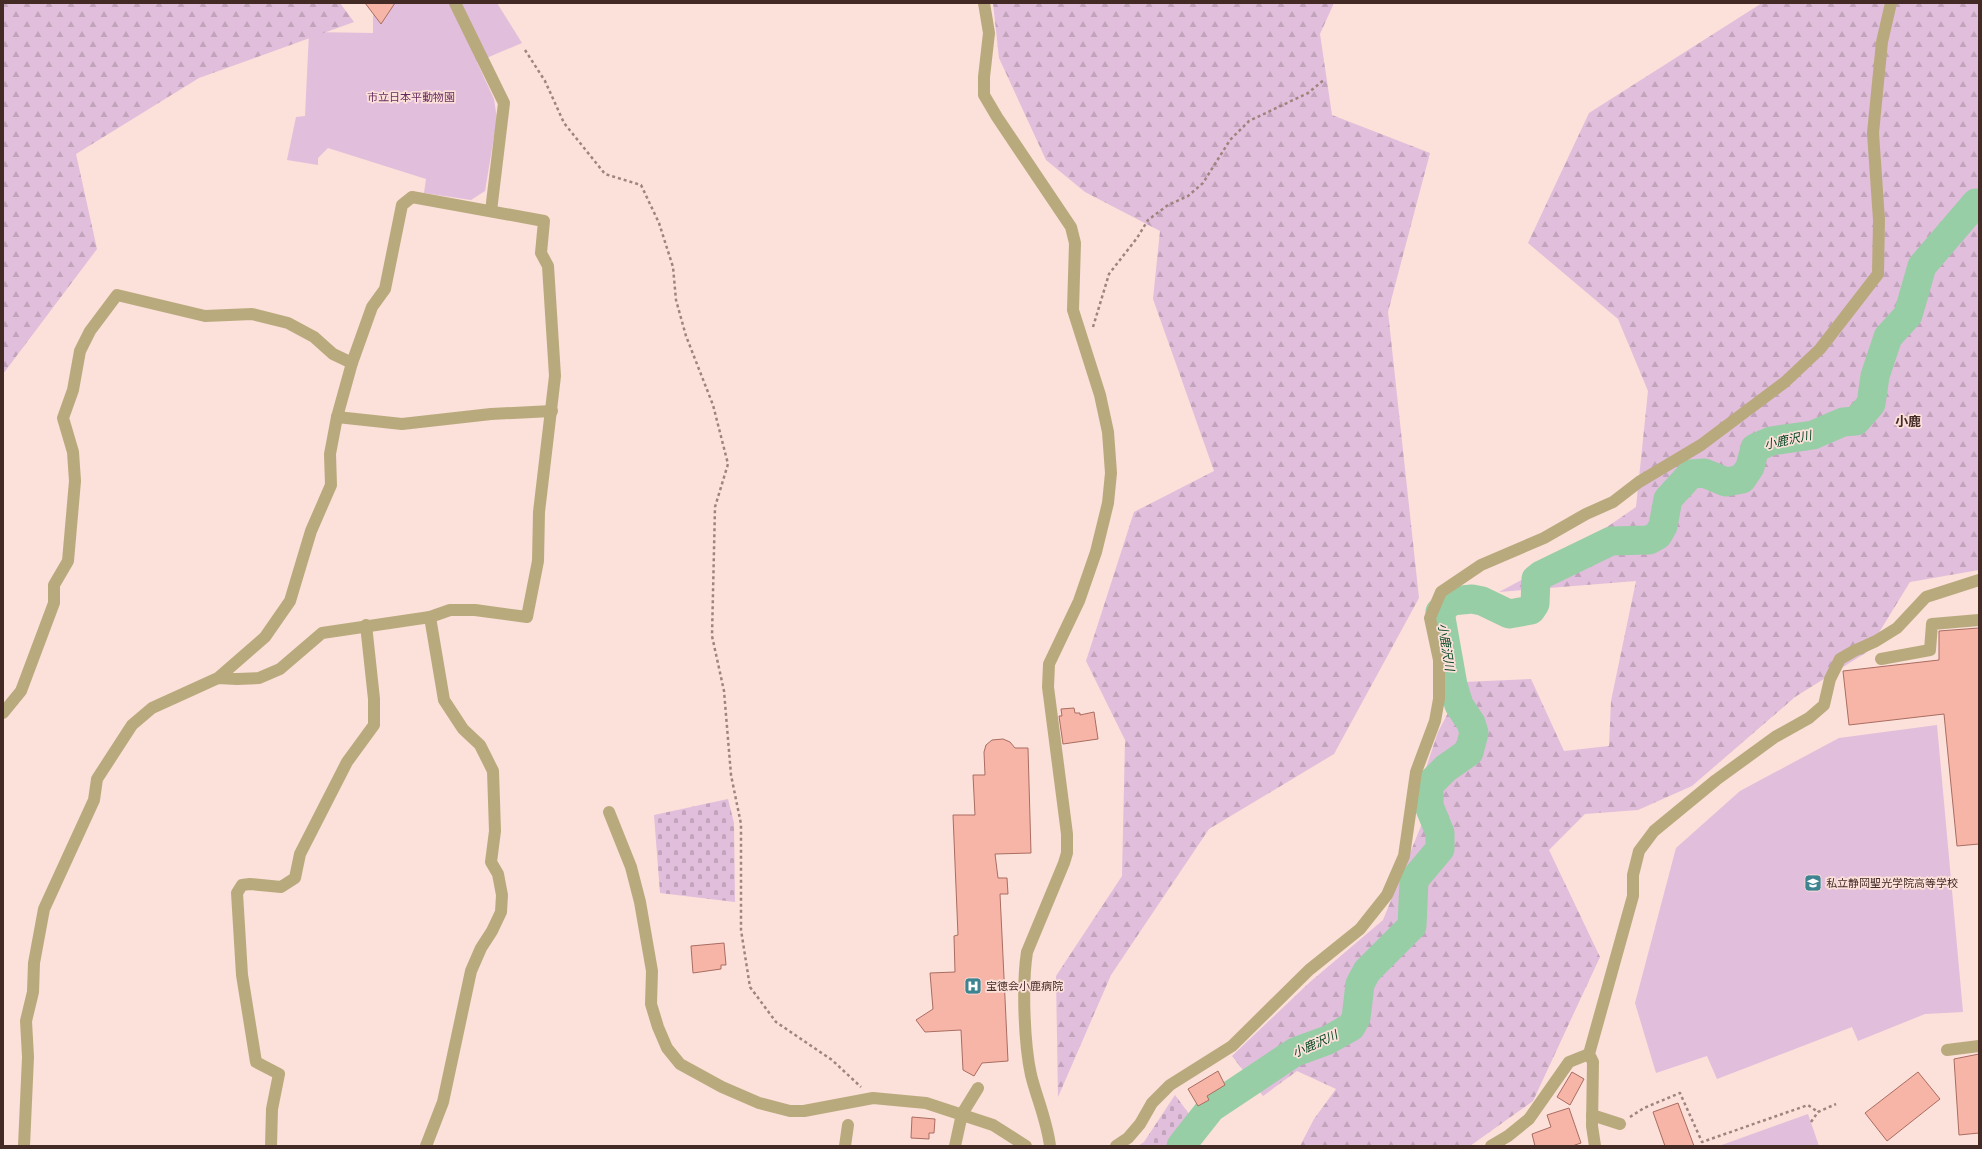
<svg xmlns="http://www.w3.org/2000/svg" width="1982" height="1149" font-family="Lato,'Noto Sans JP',sans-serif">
<defs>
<pattern id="forest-firs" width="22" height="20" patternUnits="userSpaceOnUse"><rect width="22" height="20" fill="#e1bedb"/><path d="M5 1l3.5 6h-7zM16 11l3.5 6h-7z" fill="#c2a3bc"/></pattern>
<pattern id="cemetery-stones" width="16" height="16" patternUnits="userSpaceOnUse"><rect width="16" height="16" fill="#e1bedb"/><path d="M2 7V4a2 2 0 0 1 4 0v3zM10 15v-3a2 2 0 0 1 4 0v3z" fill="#c2a3bc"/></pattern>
</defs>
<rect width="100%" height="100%" fill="#fce0da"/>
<g fill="#e1bedb">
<path d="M 373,3 L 497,3 L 522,43 L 477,62 L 494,99 L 497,119 L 485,191 L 471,200 L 424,193 L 426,179 L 328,148 L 318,158 L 318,165 L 287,160 L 296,117 L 305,116 L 309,32 L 373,33 Z"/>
<path d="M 1937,725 L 1963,1012 L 1925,1014 L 1858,1041 L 1852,1027 L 1717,1079 L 1707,1056 L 1656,1073 L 1635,1003 L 1676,848 L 1740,791 L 1839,738 Z"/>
<path d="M 1808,1114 L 1819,1146 L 1719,1146 Z"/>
</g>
<g fill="url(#forest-firs)">
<path d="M 3,3 L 340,3 L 354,22 L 199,78 L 76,154 L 97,249 L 3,374 Z"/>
<path d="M 993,3 L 1334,3 L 1320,34 L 1332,115 L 1430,153 L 1388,312 L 1419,598 L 1334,754 L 1209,829 L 1111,975 L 1058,1097 L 1056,976 L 1122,876 L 1125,740 L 1086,661 L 1134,512 L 1214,471 L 1153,299 L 1160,231 L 1085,192 L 1046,160 L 999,58 Z"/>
<path d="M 1762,3 L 1979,3 L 1979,570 L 1910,582 L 1867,652 L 1795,697 L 1692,786 L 1638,810 L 1585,814 L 1549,850 L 1600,957 L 1533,1101 L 1470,1146 L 1300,1146 L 1314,1119 L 1336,1089 L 1297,1071 L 1263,1096 L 1232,1056 L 1310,982 L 1383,920 L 1423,821 L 1426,768 L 1438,732 L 1464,682 L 1531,679 L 1564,751 L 1609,746 L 1611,701 L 1636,581 L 1499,592 L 1562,558 L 1636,507 L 1648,391 L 1618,319 L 1528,243 L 1589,113 Z"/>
</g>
<g fill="url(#cemetery-stones)">
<path d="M 728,799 L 734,823 L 735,902 L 660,893 L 654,815 Z"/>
<path d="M 1175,1095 L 1195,1122 L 1177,1146 L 1138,1146 L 1144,1142 Z"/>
</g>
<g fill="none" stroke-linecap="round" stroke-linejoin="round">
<path stroke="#98cea6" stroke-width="29" d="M 1181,1146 L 1211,1108 L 1295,1052 L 1328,1040 L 1351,1027 L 1356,1018 L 1360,984 L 1367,971 L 1412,926 L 1414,880 L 1440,849 L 1440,833 L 1429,806 L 1429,785 L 1446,768 L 1469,752 L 1474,733 L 1471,723 L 1459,705 L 1453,685 L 1440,612 L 1451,601 L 1472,599 L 1482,601 L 1509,614 L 1531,610 L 1535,604 L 1536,579 L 1541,575 L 1611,541 L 1649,540 L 1658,535 L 1663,526 L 1668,499 L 1691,474 L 1704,473 L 1726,482 L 1742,479 L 1750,467 L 1755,448 L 1771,441 L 1813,435 L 1843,422 L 1856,421 L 1871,404 L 1875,376 L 1888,337 L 1908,315 L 1922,266 L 1976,203"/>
</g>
<g fill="#f7b5a7" stroke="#a96d61">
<path d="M 365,3 L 395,3 L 381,24 Z"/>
<path d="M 1979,628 L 1979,844 L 1957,846 L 1944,714 L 1849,725 L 1843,671 L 1939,660 L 1939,631 Z"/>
<path d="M 1074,708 L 1075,713 L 1080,713 L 1080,715 L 1094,712 L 1098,739 L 1063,744 L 1059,716 L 1062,716 L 1061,709 Z"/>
<path d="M 1003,739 L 1010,742 L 1015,748 L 1028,748 L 1031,853 L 995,854 L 998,878 L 1007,878 L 1008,894 L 1000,894 L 1008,1061 L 982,1063 L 974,1076 L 963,1070 L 961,1030 L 925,1032 L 916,1020 L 933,1009 L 930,973 L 955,972 L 954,936 L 958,935 L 953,815 L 975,815 L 973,775 L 985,775 L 984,752 L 986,745 L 992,740 Z"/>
<path d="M 724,943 L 726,965 L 721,965 L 721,969 L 693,973 L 691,946 Z"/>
<path d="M 1979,1054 L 1979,1133 L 1959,1135 L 1954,1059 Z"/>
<path d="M 1218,1071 L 1225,1085 L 1207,1096 L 1209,1100 L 1198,1106 L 1188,1089 Z"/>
<path d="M 1572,1072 L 1584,1079 L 1570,1105 L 1557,1097 Z"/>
<path d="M 1918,1072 L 1940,1099 L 1887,1141 L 1865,1113 Z"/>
<path d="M 1678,1103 L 1694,1146 L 1665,1146 L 1653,1112 Z"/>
<path d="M 1569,1108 L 1581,1143 L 1572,1146 L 1535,1146 L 1532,1134 L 1551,1127 L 1547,1115 Z"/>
<path d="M 912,1117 L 935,1119 L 934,1133 L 929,1133 L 929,1139 L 911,1138 Z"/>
</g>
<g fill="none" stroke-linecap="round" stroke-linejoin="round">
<g stroke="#9f847e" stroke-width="2.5" stroke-dasharray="3 3" stroke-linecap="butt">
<path d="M 525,50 L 545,81 L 564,123 L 605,174 L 641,185 L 659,223 L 673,267 L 676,300 L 686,336 L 713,405 L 728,464 L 715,507 L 712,636 L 724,691 L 731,775 L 741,824 L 741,930 L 750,987 L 776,1022 L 832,1060 L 861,1087"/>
<path d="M 1093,327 L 1109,274 L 1137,238 L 1148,220 L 1168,205 L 1188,196 L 1203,183 L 1230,140 L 1249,121 L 1308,93 L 1325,79"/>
<path d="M 1630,1117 L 1644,1108 L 1680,1093 L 1702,1142 L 1808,1105 L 1818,1112"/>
<path d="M 1811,1122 L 1818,1112 L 1836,1104"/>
</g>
<g stroke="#b9aa7d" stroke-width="12">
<path d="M 455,3 L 504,103 L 491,211"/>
<path d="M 984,3 L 989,33 L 984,77 L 984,95 L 997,117 L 1071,227 L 1075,243 L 1073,310 L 1100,395 L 1108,432 L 1111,473 L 1108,503 L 1096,552 L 1079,601 L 1049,664 L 1048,687 L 1067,834 L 1067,853 L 1064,863 L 1027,952 C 1022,984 1024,1043 1031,1075 C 1037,1099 1047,1121 1050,1146"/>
<path d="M 337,417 L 402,424 L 491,414 L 552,411"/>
<path d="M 1881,659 L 1930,650 L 1932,624 L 1979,620"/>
<path d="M 3,713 L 21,691 L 54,603 L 54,585 L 68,561 L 75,481 L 73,452 L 63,418 L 73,390 L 80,351 L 90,331 L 117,295 L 205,316 L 252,314 L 288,323 L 314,337 L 333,354 L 352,363"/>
<path d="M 609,812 L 631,867 L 640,902 L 652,971 L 651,1004 L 658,1027 L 667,1048 L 680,1064 L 722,1087 L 759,1103 L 790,1111 L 804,1111 L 873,1098 L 926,1103 L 993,1125 L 1026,1146"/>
<path d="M 1947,1050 L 1979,1046"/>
<path d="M 1592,1115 L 1620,1124"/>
<path d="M 24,1146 L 28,1057 L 26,1021 L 33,992 L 34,963 L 44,909 L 94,800 L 97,779 L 132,725 L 152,708 L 218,678 L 265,637 L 290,601 L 311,531 L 331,485 L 330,454 L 337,417 L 352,363 L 372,307 L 385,289 L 402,205 L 412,197 L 544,221 L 541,253 L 548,266 L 555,376 L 539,512 L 538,561 L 527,617 L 475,610 L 450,610 L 430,617 L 322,633 L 280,669 L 259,678 L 237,679 L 218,678"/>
<path d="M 271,1146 L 272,1109 L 279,1074 L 256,1062 L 242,975 L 237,893 L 242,885 L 250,884 L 281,887 L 295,878 L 300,854 L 347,762 L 374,725 L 374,699 L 366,625"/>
<path d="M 426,1146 L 443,1102 L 471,971 L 481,948 L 492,931 L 501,912 L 502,895 L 498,874 L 491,862 L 495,831 L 493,771 L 480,745 L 463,729 L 444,700 L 430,617"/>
<path d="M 845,1146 L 848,1125"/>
<path d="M 955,1146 L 962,1114 L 978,1088"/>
<path d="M 1116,1146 L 1128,1138 L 1140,1124 L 1152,1103 L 1170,1085 L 1232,1046 L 1309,970 L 1360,929 L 1387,895 L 1404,856 L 1416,772 L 1435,721 L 1439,699 L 1439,660 L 1430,618 L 1441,592 L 1481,565 L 1544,538 L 1586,514 L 1613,502 L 1639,482 L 1701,445 L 1785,382 L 1820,349 L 1878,274 L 1879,220 L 1873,133 L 1882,42 L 1891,3"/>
<path d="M 1491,1146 L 1508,1136 L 1529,1119 L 1569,1062 L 1589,1054"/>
<path d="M 1595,1146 L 1592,1126 L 1593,1062 L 1589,1054 L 1633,896 L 1633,875 L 1639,851 L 1654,831 L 1716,780 L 1775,737 L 1809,718 L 1824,705 L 1830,679 L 1840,659 L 1854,651 L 1876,641 L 1897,628 L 1926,597 L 1979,580"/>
</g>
</g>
<defs>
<g id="school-square" transform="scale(0.9)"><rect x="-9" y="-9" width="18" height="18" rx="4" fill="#3e8390" stroke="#fce0da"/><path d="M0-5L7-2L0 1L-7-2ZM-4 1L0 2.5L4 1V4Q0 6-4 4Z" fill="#fff"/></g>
<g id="hospital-square" transform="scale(0.9)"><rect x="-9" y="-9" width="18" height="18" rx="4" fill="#3e8390" stroke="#fce0da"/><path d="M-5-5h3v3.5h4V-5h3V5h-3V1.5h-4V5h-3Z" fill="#fff"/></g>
</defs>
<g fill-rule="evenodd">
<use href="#school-square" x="1813" y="883"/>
<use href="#hospital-square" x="973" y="986"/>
</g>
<g text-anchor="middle" stroke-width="3.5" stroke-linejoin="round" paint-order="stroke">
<g font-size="11" fill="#672c5f" stroke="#fce0da">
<text x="411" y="101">市立日本平動物園</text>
</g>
<g font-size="11" fill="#432a24" stroke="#fce0da" text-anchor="start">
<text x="1826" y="887">私立静岡聖光学院高等学校</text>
<text x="986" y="990">宝徳会小鹿病院</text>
</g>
<g font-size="12" font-style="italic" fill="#024520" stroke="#fce0da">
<text transform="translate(1788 440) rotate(-12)" y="4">小鹿沢川</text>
<text transform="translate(1446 647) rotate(81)" y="4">小鹿沢川</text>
<text transform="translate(1315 1044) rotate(-24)" y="4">小鹿沢川</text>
</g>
<g font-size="13" font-weight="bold" fill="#432a24" stroke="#fce0da">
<text x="1908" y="426">小鹿</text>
</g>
</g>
<rect width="1982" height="1149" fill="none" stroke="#432a24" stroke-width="8"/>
</svg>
